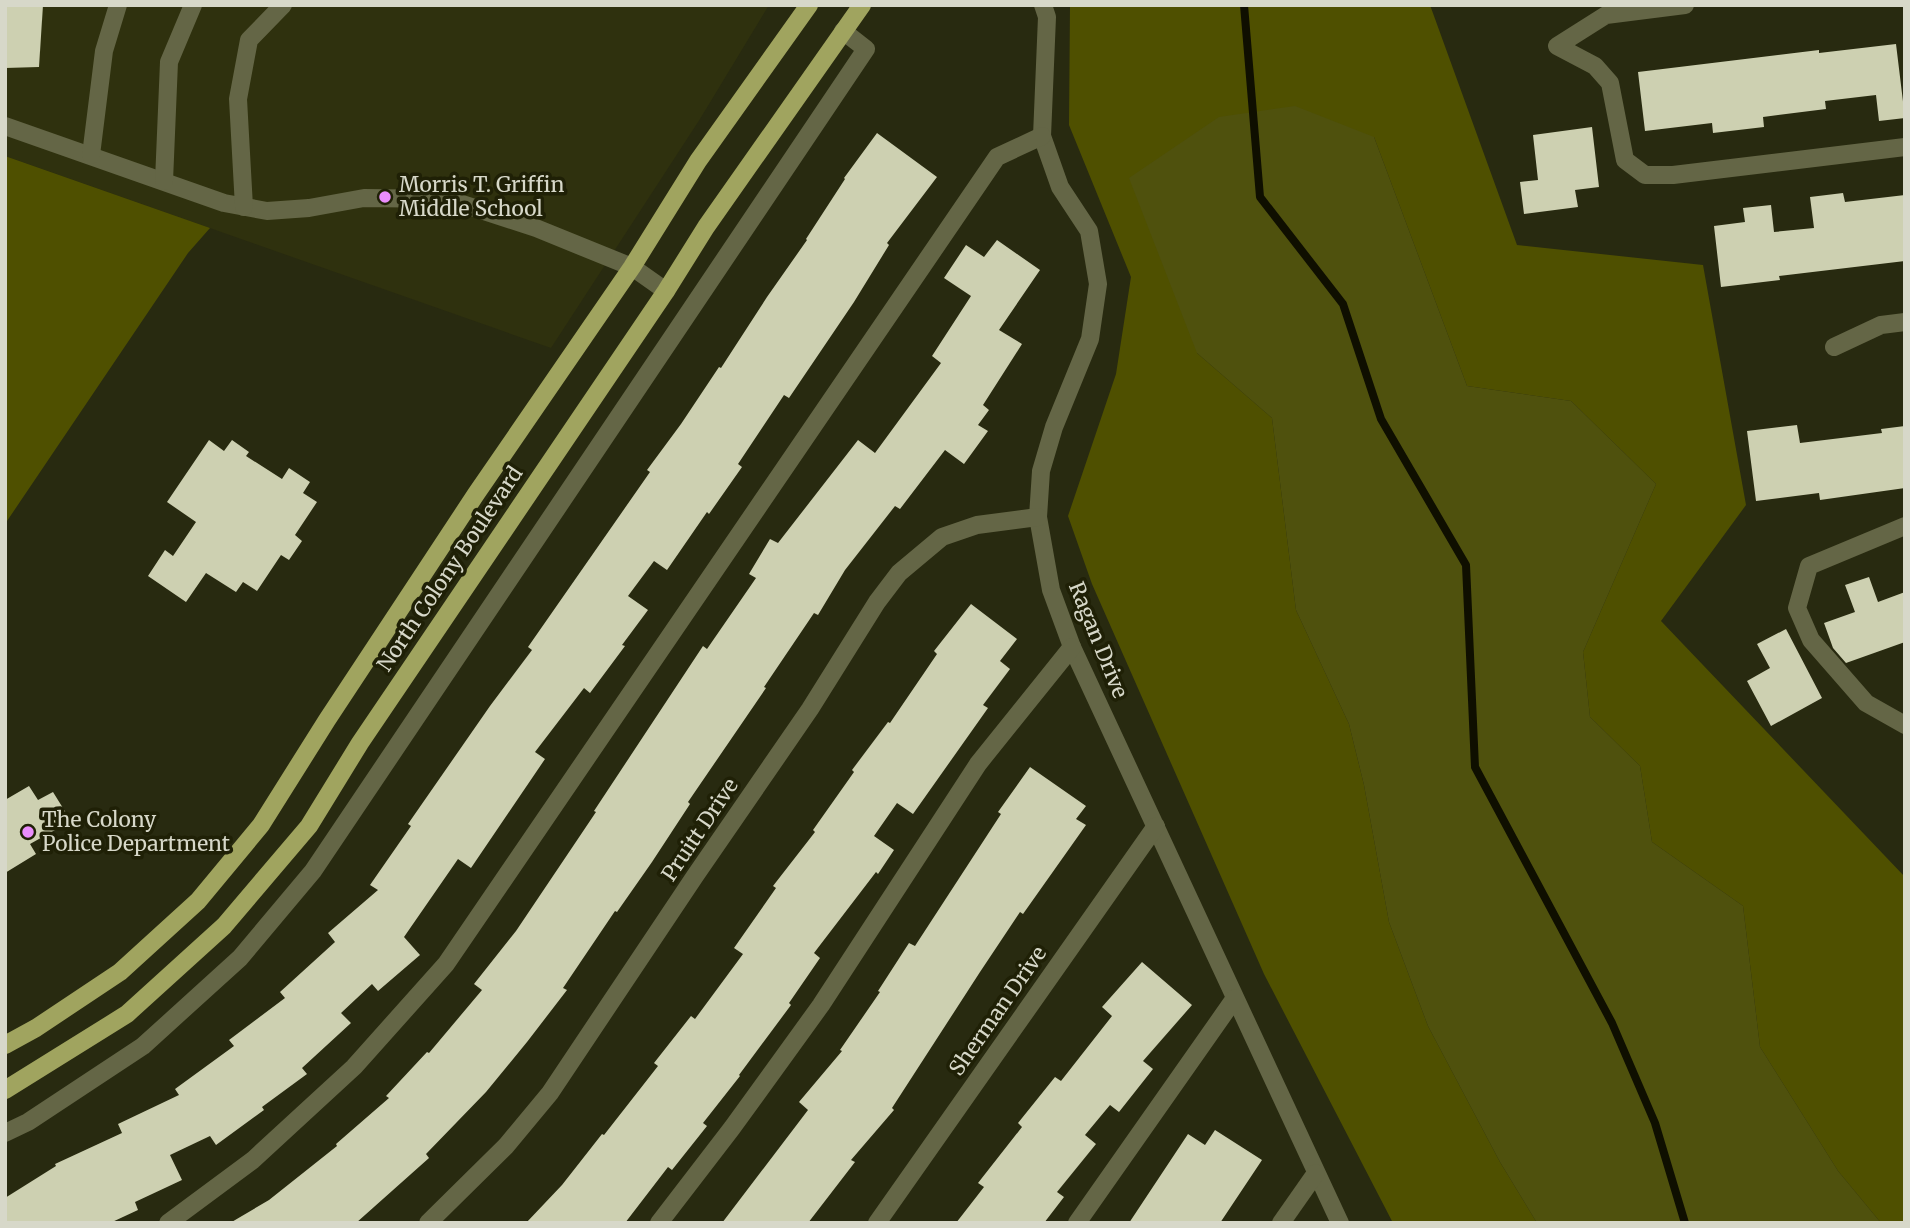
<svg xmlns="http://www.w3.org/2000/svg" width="1910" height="1228" font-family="Merriweather,serif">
<rect width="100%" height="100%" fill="#282a10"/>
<path fill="#2f310e" d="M 5,5 L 769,5 L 700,119 L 551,348 L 5,156 Z"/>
<g fill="#4f5000">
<path d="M 1070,5 L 1430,5 L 1517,245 L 1703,265 L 1746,505 L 1661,621 L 1905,877 L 1905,1223 L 1881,1223 L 1838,1171 L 1760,1047 L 1743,906 L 1652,842 L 1640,766 L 1590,717 L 1583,652 L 1656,484 L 1571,401 L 1467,386 L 1374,137 L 1197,353 L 1272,418 L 1296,610 L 1349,724 L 1364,785 L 1389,922 L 1428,1026 L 1500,1162 L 1537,1223 L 1393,1223 L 1264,974 L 1092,584 L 1068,516 L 1116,374 L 1131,277 L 1069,125 Z"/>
<path d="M 5,156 L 210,228 L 188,253 L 5,524 Z"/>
</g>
<path fill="#4f510d" d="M 1295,106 L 1374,137 L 1467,386 L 1571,401 L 1656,484 L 1583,652 L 1590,717 L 1640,766 L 1652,842 L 1743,906 L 1760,1047 L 1838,1171 L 1881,1223 L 1537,1223 L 1500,1162 L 1428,1026 L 1389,922 L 1364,785 L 1349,724 L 1296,610 L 1272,418 L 1197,353 L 1129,178 L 1219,117 Z"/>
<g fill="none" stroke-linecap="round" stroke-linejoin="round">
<path stroke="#0f0f00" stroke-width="8" d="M 1244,5 L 1260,197 L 1343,304 L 1381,419 L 1466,565 L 1475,767 L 1612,1023 L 1655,1123 L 1685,1223"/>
</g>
<g fill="#cdd0b1">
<path d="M 5,5 L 43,5 L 39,67 L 5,68 Z"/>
<path d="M 1896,44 L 1905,118 L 1879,121 L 1876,95 L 1825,101 L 1826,109 L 1763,117 L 1764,127 L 1713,133 L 1712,123 L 1645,131 L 1638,72 L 1819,50 L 1819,53 Z"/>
<path d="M 1592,127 L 1599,187 L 1575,190 L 1578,207 L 1524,214 L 1520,182 L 1538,180 L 1533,135 Z"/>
<path d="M 877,133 L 937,177 L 887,243 L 889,245 L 854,302 L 789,398 L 784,395 L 738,464 L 742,467 L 709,514 L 707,512 L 667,570 L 654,561 L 628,596 L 648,610 L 622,645 L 625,646 L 590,693 L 584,688 L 535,752 L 545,759 L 471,868 L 458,859 L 404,937 L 420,955 L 378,991 L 372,984 L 341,1013 L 351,1023 L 302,1068 L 307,1074 L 262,1107 L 264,1110 L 216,1145 L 210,1136 L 170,1155 L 182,1180 L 135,1202 L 138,1210 L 110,1223 L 5,1223 L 5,1198 L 56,1166 L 55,1164 L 122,1133 L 118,1124 L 179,1095 L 175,1089 L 234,1046 L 229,1040 L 285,998 L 280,992 L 335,942 L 328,933 L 378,890 L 370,885 L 411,826 L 408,824 L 490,706 L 532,650 L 528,647 L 650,472 L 647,470 L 681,424 L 719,367 L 721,368 L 767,297 L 807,240 L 806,239 L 845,179 L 844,178 Z"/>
<path d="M 1843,193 L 1845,202 L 1905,195 L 1905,261 L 1779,276 L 1780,280 L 1721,287 L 1714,226 L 1745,222 L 1743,208 L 1771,205 L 1774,232 L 1814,228 L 1810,197 Z"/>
<path d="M 997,240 L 1040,270 L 999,330 L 1022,344 L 983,405 L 989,410 L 978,425 L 988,431 L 964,464 L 945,450 L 900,509 L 895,506 L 845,570 L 818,615 L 814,613 L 764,687 L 766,688 L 688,802 L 690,804 L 652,862 L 617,912 L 615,911 L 563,988 L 567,990 L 527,1042 L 486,1092 L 426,1154 L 429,1158 L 356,1223 L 230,1223 L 269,1200 L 337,1146 L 336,1144 L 389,1098 L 386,1096 L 427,1052 L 429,1053 L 482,990 L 474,984 L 516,931 L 596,812 L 594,811 L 703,646 L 707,649 L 756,578 L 749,574 L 770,539 L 778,543 L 858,440 L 875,453 L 941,363 L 932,356 L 971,296 L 944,278 L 966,245 L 984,257 Z"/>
<path d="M 1797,425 L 1800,443 L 1882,433 L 1881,429 L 1905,426 L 1905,488 L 1820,500 L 1819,493 L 1756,501 L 1747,431 Z"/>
<path d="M 209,440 L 224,451 L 232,440 L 249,452 L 246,456 L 282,479 L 289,468 L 310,482 L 303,493 L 317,502 L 295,535 L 302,541 L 289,560 L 281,555 L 257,591 L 243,582 L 236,592 L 206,573 L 186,602 L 148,576 L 165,550 L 173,556 L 196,522 L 167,502 Z"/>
<path d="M 1869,577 L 1878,602 L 1905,592 L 1905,642 L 1846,663 L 1833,648 L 1824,623 L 1855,612 L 1845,585 Z"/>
<path d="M 971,604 L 1017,639 L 1000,661 L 1010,669 L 983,705 L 988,708 L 913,814 L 897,803 L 874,836 L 894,850 L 878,874 L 876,872 L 814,953 L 820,958 L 789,1003 L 791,1005 L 739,1075 L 740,1076 L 703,1123 L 707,1126 L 672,1170 L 668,1167 L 625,1223 L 526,1223 L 562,1185 L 602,1134 L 604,1135 L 658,1066 L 654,1063 L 691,1016 L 695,1019 L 743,954 L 734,948 L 776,888 L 773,886 L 815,832 L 813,830 L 854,772 L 852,770 L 888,722 L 890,723 L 937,654 L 934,651 Z"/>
<path d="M 1786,629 L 1822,698 L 1771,726 L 1747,681 L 1770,668 L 1757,644 Z"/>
<path d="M 1030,767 L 1086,806 L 1076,819 L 1086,825 L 1023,914 L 1020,912 L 980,972 L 892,1108 L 894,1110 L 851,1160 L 855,1162 L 808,1223 L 722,1223 L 808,1110 L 799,1102 L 842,1051 L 840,1050 L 880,992 L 878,991 L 909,943 L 915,946 L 1001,814 L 998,812 Z"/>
<path d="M 29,786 L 38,800 L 53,792 L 71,821 L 30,844 L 36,854 L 5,873 L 5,800 Z"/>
<path d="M 1142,962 L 1192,1005 L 1143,1061 L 1153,1069 L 1119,1112 L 1110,1105 L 1085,1135 L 1096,1144 L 1057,1192 L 1064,1197 L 1044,1223 L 956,1223 L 984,1187 L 978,1183 L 1022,1127 L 1018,1123 L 1055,1077 L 1061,1081 L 1112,1016 L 1102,1007 Z"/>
<path d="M 1215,1130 L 1262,1160 L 1220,1223 L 1129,1223 L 1188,1134 L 1205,1145 Z"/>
</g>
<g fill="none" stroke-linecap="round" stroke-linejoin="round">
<g stroke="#646646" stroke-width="18">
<path d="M 1043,5 L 1047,17 L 1042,136 L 1060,187 L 1089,231 L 1098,284 L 1090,339 L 1054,427 L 1041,471 L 1038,517 L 1051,590 L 1072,647 L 1340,1223"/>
<path d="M 1685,5 L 1606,15 L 1557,46 L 1595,66 L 1610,83 L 1625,160 L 1645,175 L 1673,175 L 1905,147"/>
<path d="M 5,126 L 224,203 L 267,211 L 309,208 L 364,198 L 447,199 L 536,228 L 632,267 L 666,291"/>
<path d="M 91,155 L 104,51 L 118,5"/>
<path d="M 164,181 L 169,62 L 193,5"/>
<path d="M 244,207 L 238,99 L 249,40 L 283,5"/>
<path d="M 1834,347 L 1881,325 L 1905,322"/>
<path d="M 1905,526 L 1809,566 L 1797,608 L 1811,640 L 1866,703 L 1905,725"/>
<path d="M 5,1133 L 28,1122 L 143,1046 L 240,958 L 313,871 L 866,49 L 843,31"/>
<path d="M 168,1223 L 253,1160 L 354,1067 L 446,964 L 997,157 L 1042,136"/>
<path d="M 428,1223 L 506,1146 L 550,1093 L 695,876 L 810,709 L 877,602 L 899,573 L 942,537 L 977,525 L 1038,517"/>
<path d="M 659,1223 L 732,1128 L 821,1005 L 978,764 L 1072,647"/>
<path d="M 877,1223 L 1156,826"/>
<path d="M 1077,1223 L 1235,998"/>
<path d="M 1281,1223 L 1316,1173"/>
</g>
<g stroke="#a0a45f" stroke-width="18">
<path d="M 5,1045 L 36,1028 L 120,972 L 198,901 L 261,825 L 327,720 L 476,494 L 632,267 L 698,161 L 809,5"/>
<path d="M 5,1090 L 127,1014 L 224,926 L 309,826 L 360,743 L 666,291 L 706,227 L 862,5"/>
</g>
</g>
<g fill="#ea8dfc" stroke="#1f2006" stroke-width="2.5">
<circle cx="385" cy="197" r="7"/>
<circle cx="28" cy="832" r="7"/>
</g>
<g text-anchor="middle" stroke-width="7" stroke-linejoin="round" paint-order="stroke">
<g font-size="21" fill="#d7d8c9" stroke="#1f2006" text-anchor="start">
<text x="399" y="192">Morris T. Griffin<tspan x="399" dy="24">Middle School</tspan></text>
<text x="42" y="827">The Colony<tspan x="42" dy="24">Police Department</tspan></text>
</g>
<g font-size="21" fill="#d7d8c9" stroke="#1f2006">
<text transform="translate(450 569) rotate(-56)" y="7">North Colony Boulevard</text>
<text transform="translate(1098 640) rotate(68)" y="7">Ragan Drive</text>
<text transform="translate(700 830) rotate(-56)" y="7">Pruitt Drive</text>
<text transform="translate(998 1011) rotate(-55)" y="7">Sherman Drive</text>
</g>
</g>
<rect width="1910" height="1228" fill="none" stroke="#d7d8c9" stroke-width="14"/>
</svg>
